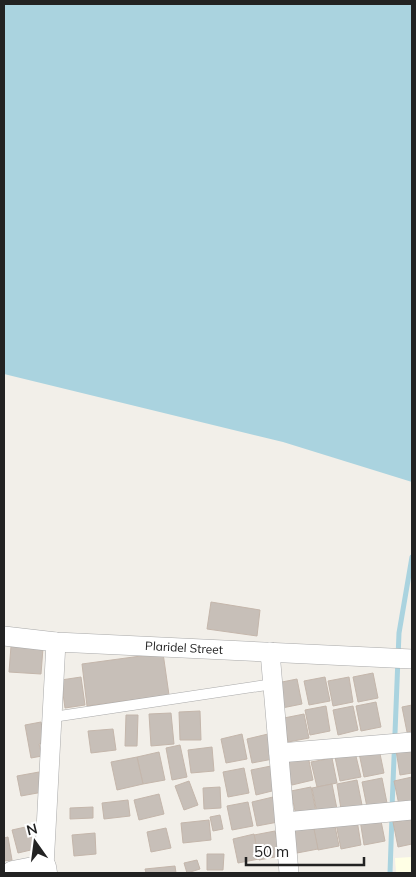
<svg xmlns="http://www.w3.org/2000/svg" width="416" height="877" font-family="Mulish,sans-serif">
<rect width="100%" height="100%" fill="#f2efe9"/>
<path fill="#ffffe5" d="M 412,857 L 412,873 L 396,873 L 395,858 Z"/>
<path fill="#aad3df" d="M 4,4 L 412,4 L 412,482 L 283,442 L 4,374 Z"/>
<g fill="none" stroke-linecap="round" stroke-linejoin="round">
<g stroke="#aad3df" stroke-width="5">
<path d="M 392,808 L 399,633 L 412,557"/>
<path d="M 390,873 L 392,816"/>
</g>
</g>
<g fill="#c7bfb8" stroke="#c4b6ab">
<path d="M 211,602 L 260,610 L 257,636 L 207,629 Z"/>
<path d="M 11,646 L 43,648 L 41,674 L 9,672 Z"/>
<path d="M 163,653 L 169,695 L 87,706 L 82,664 Z"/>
<path d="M 373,673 L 378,698 L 358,702 L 353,677 Z"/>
<path d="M 81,677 L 85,705 L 65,708 L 61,680 Z"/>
<path d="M 325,677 L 330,701 L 309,705 L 304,681 Z"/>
<path d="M 349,677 L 353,702 L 333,706 L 328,681 Z"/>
<path d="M 297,679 L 302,704 L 282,708 L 277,683 Z"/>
<path d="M 376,702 L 381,727 L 361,731 L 356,706 Z"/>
<path d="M 412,705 L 412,731 L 407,732 L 402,707 Z"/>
<path d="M 326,706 L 330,731 L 310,735 L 305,710 Z"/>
<path d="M 353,706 L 358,730 L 338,735 L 333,710 Z"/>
<path d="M 200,711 L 201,740 L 180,740 L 179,712 Z"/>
<path d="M 171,713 L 174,744 L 151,746 L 149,714 Z"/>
<path d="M 304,714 L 309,738 L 288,742 L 284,718 Z"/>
<path d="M 126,715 L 138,715 L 137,746 L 125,746 Z"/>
<path d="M 41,722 L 45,743 L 39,744 L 42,756 L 31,758 L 25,725 Z"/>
<path d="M 113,729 L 116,750 L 91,753 L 88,731 Z"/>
<path d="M 242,734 L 247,759 L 226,763 L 221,739 Z"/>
<path d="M 268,734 L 273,759 L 252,763 L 247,739 Z"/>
<path d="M 180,745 L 187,777 L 172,780 L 166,748 Z"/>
<path d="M 212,747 L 214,771 L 191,773 L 188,750 Z"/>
<path d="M 412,748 L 412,773 L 400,775 L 396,750 Z"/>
<path d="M 379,749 L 384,773 L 364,777 L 359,753 Z"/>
<path d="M 159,752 L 165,780 L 143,784 L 137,757 Z"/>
<path d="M 355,752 L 361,777 L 340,781 L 335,757 Z"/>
<path d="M 308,756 L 313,780 L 292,785 L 287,760 Z"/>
<path d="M 137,757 L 143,784 L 117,790 L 111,762 Z"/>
<path d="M 332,758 L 337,783 L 317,787 L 311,762 Z"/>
<path d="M 271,766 L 276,790 L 256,795 L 251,770 Z"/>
<path d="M 244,768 L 249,793 L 228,797 L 223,772 Z"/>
<path d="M 39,772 L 43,792 L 21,796 L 17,776 Z"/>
<path d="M 412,777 L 412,802 L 399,805 L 394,781 Z"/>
<path d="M 382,778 L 387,803 L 367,807 L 362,782 Z"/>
<path d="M 357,780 L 362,805 L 341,809 L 337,784 Z"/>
<path d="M 189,781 L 198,805 L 184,810 L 175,786 Z"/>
<path d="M 332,784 L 337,809 L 317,813 L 312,788 Z"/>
<path d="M 220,787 L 221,808 L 204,809 L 203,788 Z"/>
<path d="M 311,787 L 316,812 L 296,816 L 291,791 Z"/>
<path d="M 159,794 L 164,814 L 139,820 L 134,800 Z"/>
<path d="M 273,797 L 278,822 L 257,826 L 252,802 Z"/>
<path d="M 128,800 L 130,816 L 104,819 L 102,803 Z"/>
<path d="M 248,802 L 253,826 L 232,830 L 227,806 Z"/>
<path d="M 93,807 L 93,818 L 70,819 L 70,808 Z"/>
<path d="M 220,815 L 223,829 L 213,831 L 210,817 Z"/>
<path d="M 380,816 L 385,841 L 364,845 L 360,820 Z"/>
<path d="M 412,819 L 412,844 L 398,847 L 393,822 Z"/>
<path d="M 209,820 L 211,840 L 183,843 L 181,823 Z"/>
<path d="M 357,820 L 361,845 L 341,849 L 336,824 Z"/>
<path d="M 334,821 L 339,846 L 318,850 L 313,825 Z"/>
<path d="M 313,824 L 318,849 L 297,853 L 293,828 Z"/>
<path d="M 30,826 L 35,849 L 18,853 L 12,830 Z"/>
<path d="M 166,828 L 171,848 L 151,852 L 147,832 Z"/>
<path d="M 275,831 L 280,856 L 259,860 L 254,835 Z"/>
<path d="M 95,833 L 96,854 L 74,856 L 72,835 Z"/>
<path d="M 254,834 L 259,859 L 238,863 L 233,839 Z"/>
<path d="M 8,837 L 12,860 L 4,861 L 4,838 Z"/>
<path d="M 207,854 L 224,854 L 223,870 L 207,870 Z"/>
<path d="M 197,860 L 200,869 L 187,873 L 184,863 Z"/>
<path d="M 175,866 L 176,873 L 146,873 L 145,869 Z"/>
</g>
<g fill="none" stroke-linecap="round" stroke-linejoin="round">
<g stroke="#a9a9a9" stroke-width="11">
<path id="service" d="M 53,717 L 273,684"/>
</g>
<g stroke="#a9a9a9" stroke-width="20">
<g id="minor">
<path d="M 4,636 L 56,642 L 412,659"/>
<path d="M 270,652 L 289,873"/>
<path d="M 279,753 L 412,742"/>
<path d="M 285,822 L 412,810"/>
<path d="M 44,867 L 56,642"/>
</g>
</g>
<g stroke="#a9a9a9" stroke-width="25">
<path id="tertiary" d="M 13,873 L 44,867 L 45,873"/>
</g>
<use href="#service" stroke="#fff" stroke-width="10"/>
<use href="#minor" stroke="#fff" stroke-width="19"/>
<use href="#tertiary" stroke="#fff" stroke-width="24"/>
</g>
<g text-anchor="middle" stroke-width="4" stroke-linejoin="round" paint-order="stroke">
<g font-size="12" fill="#222" stroke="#fff">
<text transform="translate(184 648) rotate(3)" y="4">Plaridel Street</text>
</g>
</g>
<rect width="416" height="877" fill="none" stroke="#222222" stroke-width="10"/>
<g transform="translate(35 842) rotate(346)" stroke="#ffffff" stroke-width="4" paint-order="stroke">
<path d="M0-4L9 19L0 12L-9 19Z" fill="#222222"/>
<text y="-8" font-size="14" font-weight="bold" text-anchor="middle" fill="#222222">N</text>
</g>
<path d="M246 857v8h118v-8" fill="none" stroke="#222222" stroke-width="2.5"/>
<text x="254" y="857" font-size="15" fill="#222222" stroke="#ffffff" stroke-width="4" paint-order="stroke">50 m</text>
</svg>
